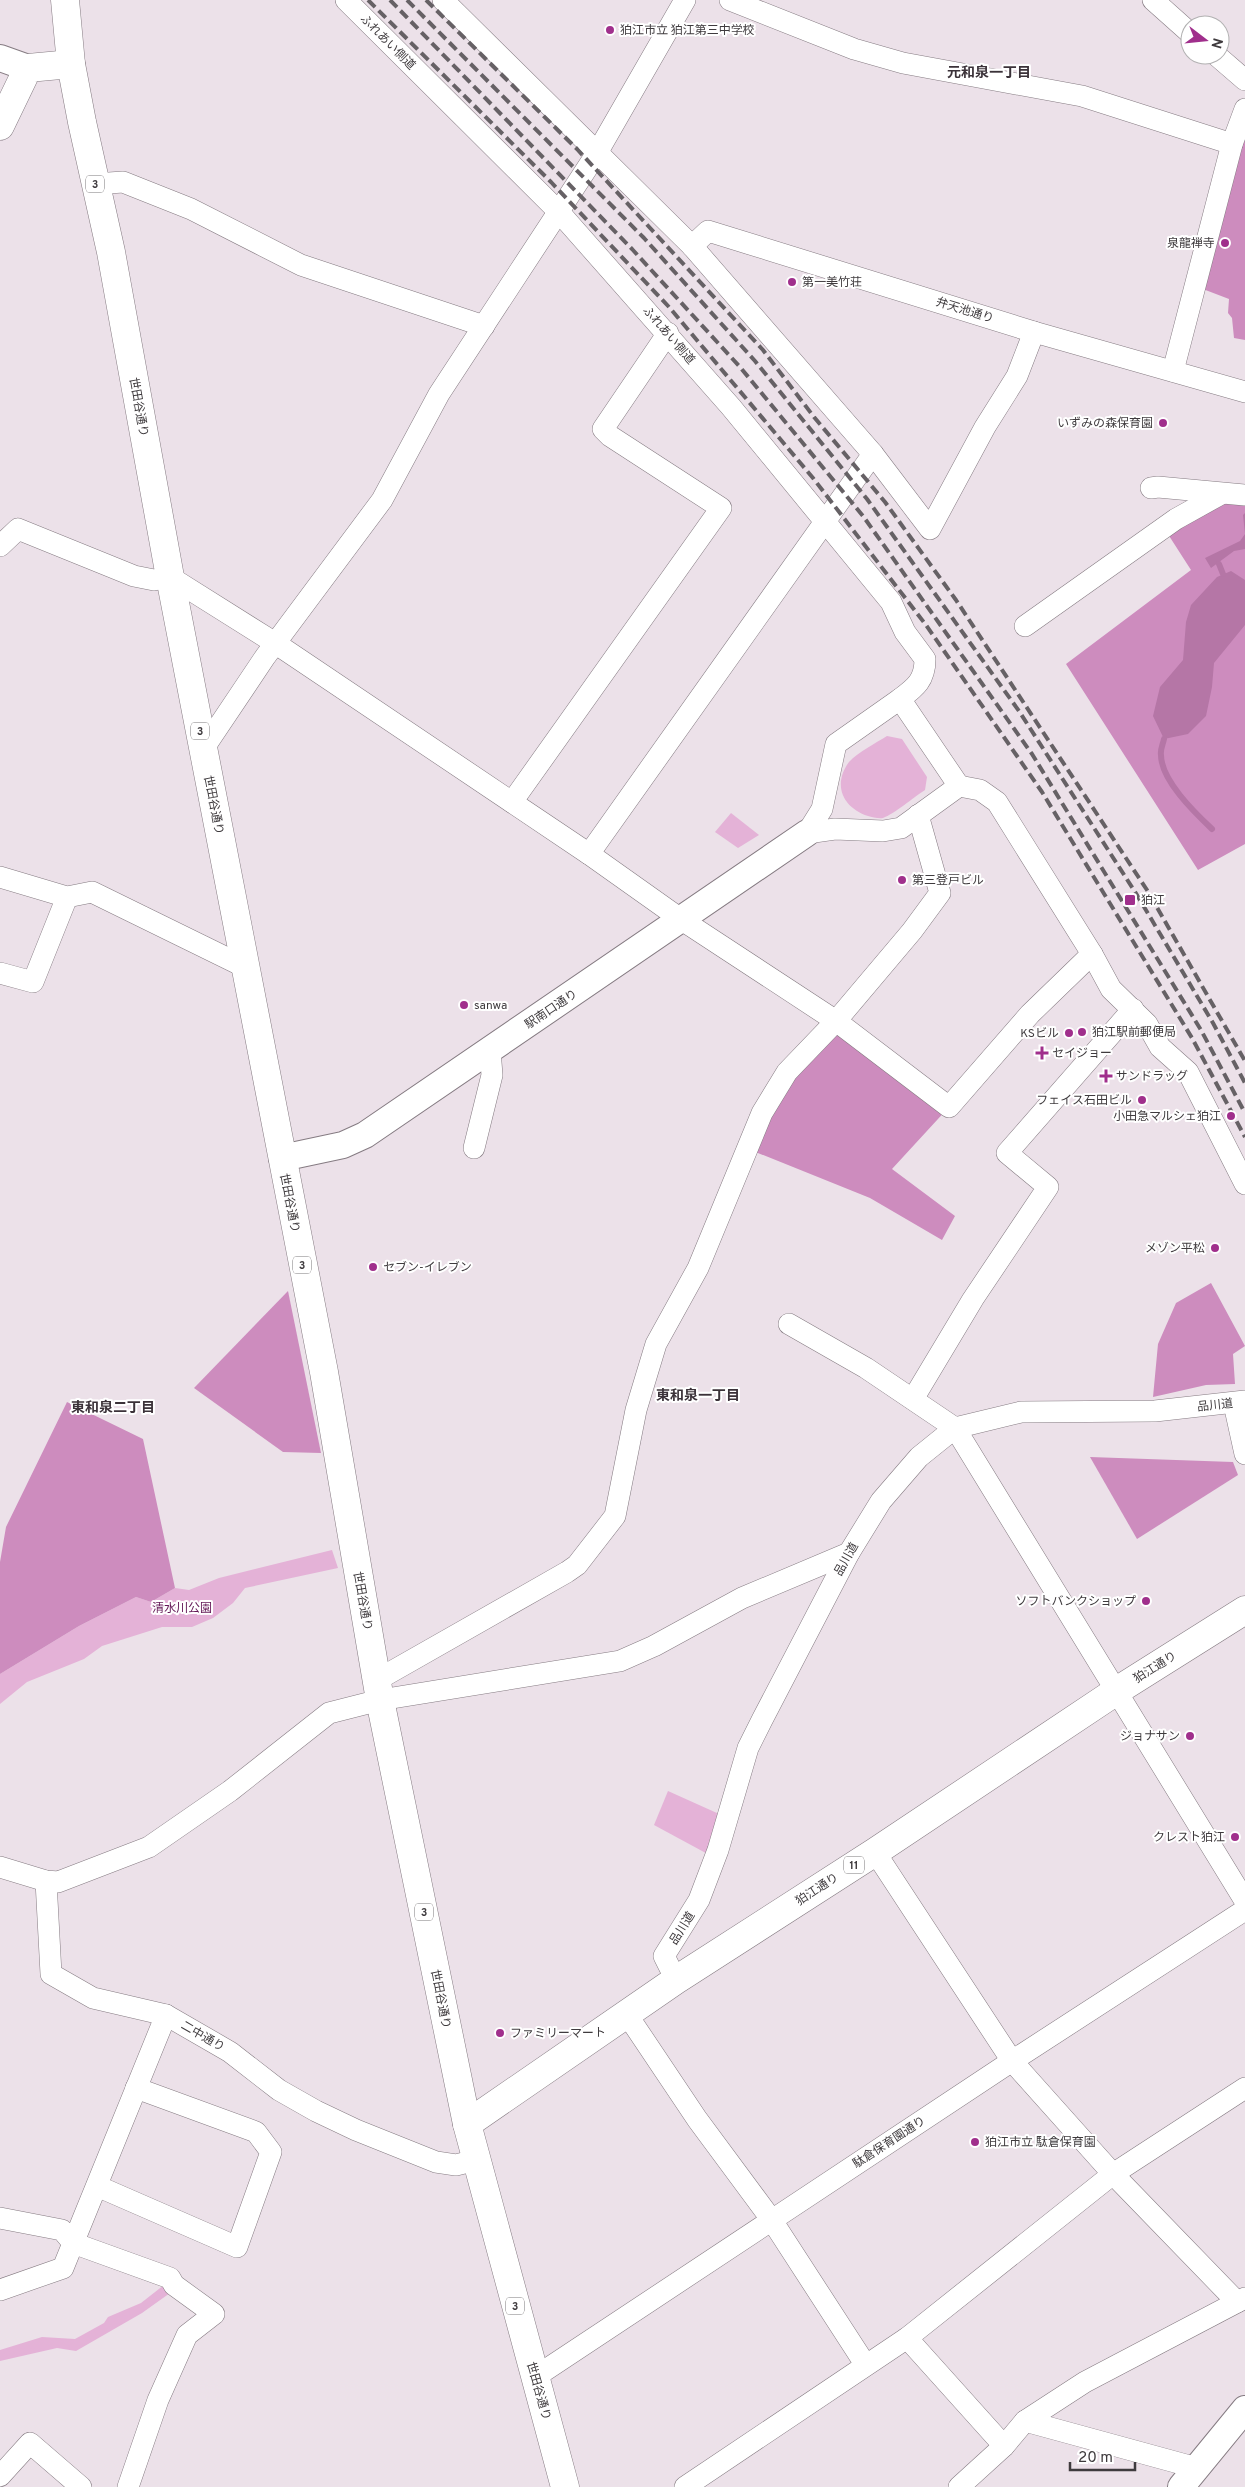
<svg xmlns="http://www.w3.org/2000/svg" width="1245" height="2487" font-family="Overpass,'Noto Sans JP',sans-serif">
<rect width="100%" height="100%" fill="#ece1e9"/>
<g fill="#e4b2d7">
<path d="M 887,736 L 902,739 L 927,777 L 925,790 C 914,797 894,814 883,818 C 879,819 872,817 868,816 C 843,808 832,785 849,762 C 858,752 876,743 887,736 Z"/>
<path d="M 731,813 L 759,835 L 738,848 L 715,832 Z"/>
<path d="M 332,1550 L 338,1568 L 245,1588 L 233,1603 L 213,1618 L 192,1627 L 162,1627 L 102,1646 L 84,1659 L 27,1682 L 0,1704 L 0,1674 L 79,1626 L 136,1597 L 151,1602 L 175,1588 L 189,1590 L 219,1578 Z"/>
<path d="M 668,1791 L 728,1818 L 715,1858 L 654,1825 Z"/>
<path d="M 164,2285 L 170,2293 L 142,2313 L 76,2351 L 57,2348 L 0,2361 L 0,2350 L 42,2337 L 75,2339 L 104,2323 L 108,2317 L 141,2303 Z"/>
</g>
<g fill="#cd8cbe">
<path d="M 1245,109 L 1245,340 L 1234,338 L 1232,318 L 1228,313 L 1229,299 L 1195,286 Z"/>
<path d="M 1245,495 L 1245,844 L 1198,870 L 1066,664 L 1191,570 L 1164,528 Z"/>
<path d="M 836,1021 L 949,1107 L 892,1169 L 955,1216 L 942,1240 L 870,1198 L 748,1149 L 762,1113 Z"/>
<path d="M 1211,1283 L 1245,1346 L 1233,1354 L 1235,1384 L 1206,1385 L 1153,1397 L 1158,1344 L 1176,1303 Z"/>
<path d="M 288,1291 L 321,1453 L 283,1452 L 194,1388 Z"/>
<path d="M 67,1402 L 143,1439 L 175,1588 L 151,1602 L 136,1597 L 79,1626 L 0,1674 L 0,1562 L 6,1527 Z"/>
<path d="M 1090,1457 L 1233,1462 L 1238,1475 L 1137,1539 Z"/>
</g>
<g fill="#b576a6">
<path d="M 1245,513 L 1245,549 L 1234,551 L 1211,568 L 1205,558 L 1240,541 L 1245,534 L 1243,515 Z"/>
<path d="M 1231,571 L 1245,580 L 1245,625 L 1214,663 L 1212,687 L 1206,716 L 1188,734 L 1164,739 L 1153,716 L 1160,687 L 1183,660 L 1186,622 L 1191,605 L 1217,577 Z"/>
</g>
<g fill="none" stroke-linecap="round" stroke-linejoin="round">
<g stroke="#b576a6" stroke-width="6">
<path d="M 1219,564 L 1223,574"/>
<path d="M 1164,739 C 1163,744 1160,750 1161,755 C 1161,780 1194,812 1212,829"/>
</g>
<g stroke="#857b82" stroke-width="22">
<g id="minor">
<path d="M 346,0 L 559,212 L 731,407 L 891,602 L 905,632 L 925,659 C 925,680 916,687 900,699"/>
<path d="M 443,0 L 692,246 L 873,454 L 930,529 L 985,427 L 1017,376 L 1034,332"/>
<path d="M 730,0 L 854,49 L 903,63 L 1082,96 L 1232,144"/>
<path d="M 1153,0 L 1190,33"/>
<path d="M 1216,55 L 1245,80"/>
<path d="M 95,184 L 123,182 L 191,209 L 301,265 L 484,326"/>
<path d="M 692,246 L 708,231 L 1034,332 L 1245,392"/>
<path d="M 1173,371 L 1232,144 L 1245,109"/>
<path d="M 1151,488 L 1158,487 L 1245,495"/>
<path d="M 0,546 L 18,529 L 134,576 L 154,580 L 170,577 L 275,643 L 589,854 L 682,920 L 836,1021 L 949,1107 L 1030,1014 L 1092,954"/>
<path d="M 1025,626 L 1176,519 L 1221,494"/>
<path d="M 900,699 L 959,786 L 901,828 L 883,831 L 835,829 L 807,833 L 822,809 L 836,744 Z"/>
<path d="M 204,748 L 265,657 L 382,500 L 439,394 L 597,153 L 685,0"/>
<path d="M 959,786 L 980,790 L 997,802 L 1092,954 L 1111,989 L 1147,1024 L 1160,1047 L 1188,1072 L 1245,1184"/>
<path d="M 512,802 L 721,508 L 610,436 L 603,429 L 668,333"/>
<path d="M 589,854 L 873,454"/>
<path d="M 0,877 L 67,897 L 92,892 L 245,967"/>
<path d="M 0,973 L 33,982 L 67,897"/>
<path d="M 474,1148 L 492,1075 L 490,1050"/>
<path d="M 789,1324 L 866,1368 L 955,1428 L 1245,1901"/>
<path d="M 913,1399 L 973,1299 L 1048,1187 L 1007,1153 L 1133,1009"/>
<path d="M 1234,1404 L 1245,1454"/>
<path d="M 377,1680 L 567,1572 L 577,1565 L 615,1516 L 636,1410 L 656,1344 L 698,1268 L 762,1113 L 787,1072 L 836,1021 L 912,931 L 940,893 L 918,815"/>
<path d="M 875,1852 L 1012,2061 L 1113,2174 L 1237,2302"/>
<path d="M 0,1867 L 46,1881 L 58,1882 L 149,1847 L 230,1791 L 329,1713 L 380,1700 L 620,1661 L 654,1646 L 742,1598 L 849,1553"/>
<path d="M 46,1881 L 51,1974 L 93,1998 L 166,2015 L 230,2052 L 279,2090 L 316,2111 L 356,2130 L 436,2162 L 456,2165 L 476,2160"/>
<path d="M 676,1980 L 664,1956 L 699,1900 L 718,1850 L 748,1748 L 762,1720 L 849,1553 L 881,1501 L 919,1457 L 955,1428 L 1021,1412 L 1155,1411 L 1245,1401"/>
<path d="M 626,2013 L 697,2119 L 771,2219 L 865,2364"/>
<path d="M 97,2186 L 237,2247 L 271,2152 L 256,2132 L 136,2088"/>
<path d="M 0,2218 L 62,2230 L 73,2243 L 170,2278 L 174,2285 L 214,2314 L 187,2335 L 158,2400 L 128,2487"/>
<path d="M 0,2290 L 63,2268 L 166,2015"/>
<path d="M 907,2338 L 1004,2446"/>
<path d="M 535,2377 L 1012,2061 L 1245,1910"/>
<path d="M 1025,2421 L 1197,2468"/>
<path d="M 0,2476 L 30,2443 L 81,2487"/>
<path d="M 685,2487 L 907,2338 L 1113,2174 L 1245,2088"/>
<path d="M 959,2487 L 1004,2446 L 1025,2421 L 1085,2382 L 1245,2298"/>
</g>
</g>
<g stroke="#857b82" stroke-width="28">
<g id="tertiary">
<path d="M 0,58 L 28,68"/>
<path d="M 282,1158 L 343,1145 L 365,1135 L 807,833"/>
<path d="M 1181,2487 L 1245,2409"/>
</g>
</g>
<g stroke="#857b82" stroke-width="29">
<g id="primary">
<path d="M 65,0 L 71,64 L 82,122 L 111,252 L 170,577 L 324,1372 L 380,1700 L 467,2124 L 565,2487"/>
<path d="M 0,126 L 28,68 L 71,64"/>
<path d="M 467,2124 L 676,1980 L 875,1852 L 1118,1690 L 1245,1610"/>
</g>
</g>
<use href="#minor" stroke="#fff" stroke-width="21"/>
<use href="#tertiary" stroke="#fff" stroke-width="26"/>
<use href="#primary" stroke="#fff" stroke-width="28"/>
<g stroke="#666165" stroke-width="4" stroke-dasharray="10 5" stroke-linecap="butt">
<path d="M 368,0 L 551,182 L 669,307 L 813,478 L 926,625 L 1042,792 L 1192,1038 L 1245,1137"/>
<path d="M 390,0 L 632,249 L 740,367 L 863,516 L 1032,754 L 1201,1030 L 1245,1113"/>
<path d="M 407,0 L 644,238 L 755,361 L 867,499 L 1019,711 L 1137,895 L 1213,1023 L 1245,1083"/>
<path d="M 426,0 L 577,149 L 763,350 L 814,417 L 885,502 L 956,600 L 1147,890 L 1245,1061"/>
</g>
</g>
<g fill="#a02f8c" stroke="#fff" stroke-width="2">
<circle cx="610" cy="30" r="5"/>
<circle cx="1225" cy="243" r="5"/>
<circle cx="792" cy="282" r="5"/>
<circle cx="1163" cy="423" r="5"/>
<circle cx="902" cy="880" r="5"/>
<rect x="1124" y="894" width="12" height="12" rx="2.5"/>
<circle cx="464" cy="1005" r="5"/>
<circle cx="1082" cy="1032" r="5"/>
<circle cx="1069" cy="1033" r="5"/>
<path d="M1039.5 1045.5h5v5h5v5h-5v5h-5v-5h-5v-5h5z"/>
<path d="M1103.5 1068.5h5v5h5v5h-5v5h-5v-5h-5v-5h5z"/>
<circle cx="1142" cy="1100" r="5"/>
<circle cx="1231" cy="1116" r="5"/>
<circle cx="1215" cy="1248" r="5"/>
<circle cx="373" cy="1267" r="5"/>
<circle cx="1146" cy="1601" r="5"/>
<circle cx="1190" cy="1736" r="5"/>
<circle cx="1235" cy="1837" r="5"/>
<circle cx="500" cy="2033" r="5"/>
<circle cx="975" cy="2142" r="5"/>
</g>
<g text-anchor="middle" stroke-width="4" stroke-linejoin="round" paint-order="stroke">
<g fill="#fff" stroke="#797678" stroke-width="1">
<rect x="86" y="175.5" width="18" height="17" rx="4"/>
<rect x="191" y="722.5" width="18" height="17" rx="4"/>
<rect x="293" y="1256.5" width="18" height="17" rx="4"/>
<rect x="844" y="1856.5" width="20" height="17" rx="4"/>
<rect x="415" y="1903.5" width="18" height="17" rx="4"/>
<rect x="506" y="2297.5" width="18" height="17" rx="4"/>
</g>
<g font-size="11" font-weight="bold" fill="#3f3b3e">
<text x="95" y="188">3</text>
<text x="200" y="735">3</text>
<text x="302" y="1269">3</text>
<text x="854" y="1869">11</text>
<text x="424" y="1916">3</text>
<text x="515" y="2310">3</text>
</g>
<g font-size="12" fill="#3f3b3e" stroke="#fff" text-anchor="start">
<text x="620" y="34">狛江市立 狛江第三中学校</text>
<text x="1215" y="247" text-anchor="end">泉龍禅寺</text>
<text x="802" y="286">第一美竹荘</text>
<text x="1153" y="427" text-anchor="end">いずみの森保育園</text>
<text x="912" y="884">第三登戸ビル</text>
<text x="1141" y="904">狛江</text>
<text x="474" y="1009">sanwa</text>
<text x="1092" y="1036">狛江駅前郵便局</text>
<text x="1059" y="1037" text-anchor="end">KSビル</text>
<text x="1052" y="1057">セイジョー</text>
<text x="1116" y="1080">サンドラッグ</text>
<text x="1132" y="1104" text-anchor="end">フェイス石田ビル</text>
<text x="1221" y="1120" text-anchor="end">小田急マルシェ狛江</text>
<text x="1205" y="1252" text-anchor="end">メゾン平松</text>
<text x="383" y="1271">セブン-イレブン</text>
<text x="1136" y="1605" text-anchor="end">ソフトバンクショップ</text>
<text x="1180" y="1740" text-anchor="end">ジョナサン</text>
<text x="1225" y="1841" text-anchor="end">クレスト狛江</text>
<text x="510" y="2037">ファミリーマート</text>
<text x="985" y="2146">狛江市立 駄倉保育園</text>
</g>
<g font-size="12" fill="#3f3b3e" stroke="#fff">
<text transform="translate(388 42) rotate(45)" y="4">ふれあい側道</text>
<text transform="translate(965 310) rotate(17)" y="4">弁天池通り</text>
<text transform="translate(669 335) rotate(49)" y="4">ふれあい側道</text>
<text transform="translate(139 407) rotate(80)" y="4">世田谷通り</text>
<text transform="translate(214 805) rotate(79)" y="4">世田谷通り</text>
<text transform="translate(551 1009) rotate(-34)" y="4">駅南口通り</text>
<text transform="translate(290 1203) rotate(79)" y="4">世田谷通り</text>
<text transform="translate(1215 1405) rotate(-6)" y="4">品川道</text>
<text transform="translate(846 1559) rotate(-61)" y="4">品川道</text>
<text transform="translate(363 1601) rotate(80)" y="4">世田谷通り</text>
<text transform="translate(1155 1667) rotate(-32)" y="4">狛江通り</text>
<text transform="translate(817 1889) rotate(-33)" y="4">狛江通り</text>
<text transform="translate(682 1928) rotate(-58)" y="4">品川道</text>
<text transform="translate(441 1999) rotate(79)" y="4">世田谷通り</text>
<text transform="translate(203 2036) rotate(30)" y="4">二中通り</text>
<text transform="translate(889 2142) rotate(-33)" y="4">駄倉保育園通り</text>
<text transform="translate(539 2391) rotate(74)" y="4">世田谷通り</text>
</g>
<g font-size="12" fill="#621655" stroke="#fff">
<text x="182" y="1612">清水川公園</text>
</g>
<g font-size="14" font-weight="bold" fill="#3b3239" stroke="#fff">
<text x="989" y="77">元和泉一丁目</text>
<text x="698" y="1400">東和泉一丁目</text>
<text x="113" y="1412">東和泉二丁目</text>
</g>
</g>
<g transform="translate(1205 40) rotate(106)"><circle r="24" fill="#ffffff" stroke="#b2b1b2"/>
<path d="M0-4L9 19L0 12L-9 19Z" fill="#a02f8c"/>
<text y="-8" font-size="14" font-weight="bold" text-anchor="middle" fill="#3f3b3e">N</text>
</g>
<path d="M1070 2462v8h65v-8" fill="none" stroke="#3f3b3e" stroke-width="2.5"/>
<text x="1078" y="2462" font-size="15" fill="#3f3b3e" stroke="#ffffff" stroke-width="4" paint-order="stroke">20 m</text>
</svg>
